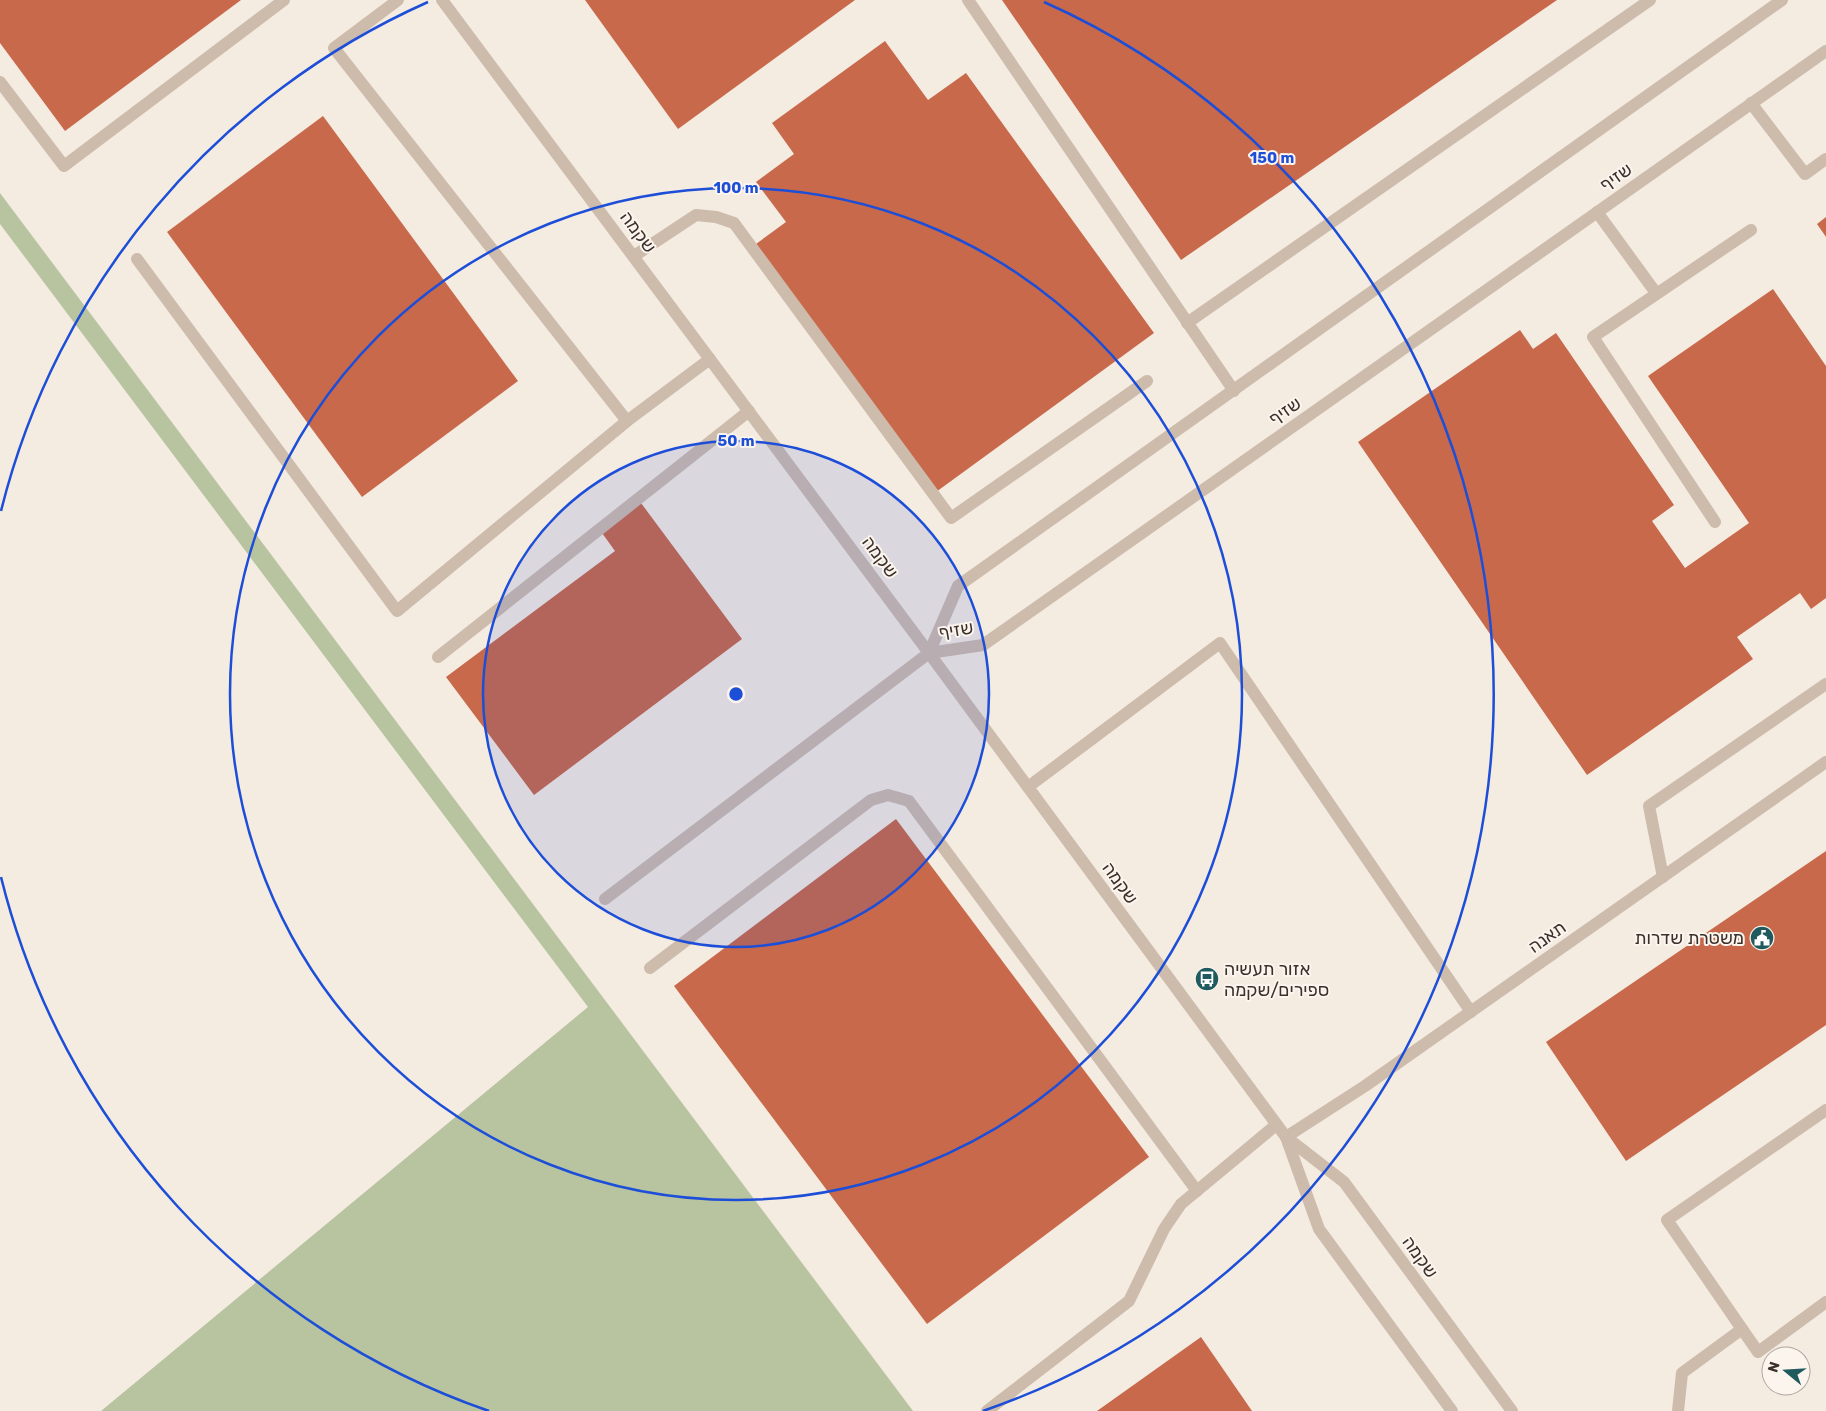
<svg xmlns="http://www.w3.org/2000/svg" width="1826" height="1411" font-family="Rubik,Heebo,sans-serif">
<rect width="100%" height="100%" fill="#f4ebe1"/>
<path fill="#b8c4a0" d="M 0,193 L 913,1411 L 101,1411 L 588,1007 L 0,224 Z"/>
<g fill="#c8694b">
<path d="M 0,0 L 241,0 L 65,131 L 0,43 Z"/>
<path d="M 585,0 L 855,0 L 678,129 Z"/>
<path d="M 1002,0 L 1557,0 L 1181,260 Z"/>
<path d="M 885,41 L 928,100 L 966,73 L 1154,333 L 936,492 L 756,244 L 786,222 L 756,182 L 794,154 L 772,123 Z"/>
<path d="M 323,116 L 518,381 L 362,497 L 167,232 Z"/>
<path d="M 1826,217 L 1826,237 L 1817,224 Z"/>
<path d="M 1773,289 L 1826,366 L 1826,598 L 1811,609 L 1800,593 L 1737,637 L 1753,659 L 1587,775 L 1358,442 L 1520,330 L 1533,349 L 1556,333 L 1674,505 L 1652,521 L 1685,568 L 1749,523 L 1648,376 Z"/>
<path d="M 641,503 L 742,639 L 534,795 L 446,677 L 615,551 L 602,533 Z"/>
<path d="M 896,819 L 1149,1157 L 927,1324 L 674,986 Z"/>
<path d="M 1826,851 L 1826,1025 L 1626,1161 L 1546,1042 Z"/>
<path d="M 1201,1337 L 1252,1411 L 1097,1411 Z"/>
</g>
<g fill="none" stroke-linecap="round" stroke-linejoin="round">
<g stroke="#cdbbac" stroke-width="12">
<path d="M 398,0 L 334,48 L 627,421"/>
<path d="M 968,0 L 1234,391"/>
<path d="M 0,82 L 64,166 L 284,0"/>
<path d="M 1751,103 L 1805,174 L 1826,159"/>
<path d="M 1597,212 L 1656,293"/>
<path d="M 634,256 L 696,215 L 716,217 L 734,223 L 951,518 L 1147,381"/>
<path d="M 137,259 L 397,611 L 627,421 L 710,359"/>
<path d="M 1187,323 L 1650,0"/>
<path d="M 1715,522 L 1593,337 L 1751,230"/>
<path d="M 438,657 L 749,411"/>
<path d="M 1028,787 L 1220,643 L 1471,1012"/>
<path d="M 1663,877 L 1649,806 L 1826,684"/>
<path d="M 650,968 L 871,800 L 888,795 L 909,801 L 1197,1191"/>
<path d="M 1742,1329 L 1667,1220 L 1826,1110"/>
<path d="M 987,1411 L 1129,1301 L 1164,1229 L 1181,1204 L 1276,1125"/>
<path d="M 1678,1411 L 1682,1373 L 1742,1329 L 1758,1352 L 1826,1302"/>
</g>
<g stroke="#cdbbac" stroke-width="12">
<path d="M 929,653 L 958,586 L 1782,0"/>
<path d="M 605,899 L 929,653 L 983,645 L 1826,51"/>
<path d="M 1286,1137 L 1365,1086 L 1826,762"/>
</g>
<g stroke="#cdbbac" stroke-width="12">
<path d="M 442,0 L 929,653 L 1286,1137 L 1344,1182 L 1512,1411"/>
<path d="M 1286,1137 L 1319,1229 L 1452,1411"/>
</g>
</g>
<circle cx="736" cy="694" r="253" fill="#1d4ed8" fill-opacity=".12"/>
<g fill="none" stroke="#1d4ed8" stroke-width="2.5">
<circle cx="736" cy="694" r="253"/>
<circle cx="736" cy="694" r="506"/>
<path d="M489 1411A758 758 0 0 1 1 877M1 511A758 758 0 0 1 428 2M1044 2A758 758 0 0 1 983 1411"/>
</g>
<defs>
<g id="civic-disc" transform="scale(1.25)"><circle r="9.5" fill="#1f5a5e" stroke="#fbf5ee"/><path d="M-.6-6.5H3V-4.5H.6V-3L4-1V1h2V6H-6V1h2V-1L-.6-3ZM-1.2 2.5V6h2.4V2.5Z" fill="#fff"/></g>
<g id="bus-disc" transform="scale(1.25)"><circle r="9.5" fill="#1f5a5e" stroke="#fbf5ee"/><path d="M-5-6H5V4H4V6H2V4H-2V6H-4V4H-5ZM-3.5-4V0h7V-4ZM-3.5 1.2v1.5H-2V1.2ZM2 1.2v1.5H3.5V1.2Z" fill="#fff"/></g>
</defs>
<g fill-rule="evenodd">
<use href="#civic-disc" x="1762" y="938"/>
<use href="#bus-disc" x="1207" y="979"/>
</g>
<g text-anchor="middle" stroke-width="4" stroke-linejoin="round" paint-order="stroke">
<g font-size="18" fill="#3b302b" stroke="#fbf5ee">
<text transform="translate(1616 177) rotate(-35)" y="6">שזיף</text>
<text transform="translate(638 232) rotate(53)" y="6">שקמה</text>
<text transform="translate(1285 411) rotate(-35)" y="6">שזיף</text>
<text transform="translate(880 557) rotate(53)" y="6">שקמה</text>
<text transform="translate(956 630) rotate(-10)" y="6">שזיף</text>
<text transform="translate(1120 883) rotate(54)" y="6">שקמה</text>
<text transform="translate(1547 937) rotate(-35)" y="6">תאנה</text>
<text transform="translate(1420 1257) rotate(54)" y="6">שקמה</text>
</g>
<g font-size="18" fill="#3b302b" stroke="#fbf5ee" text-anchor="end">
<text x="1744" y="944">משטרת שדרות</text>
<text x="1224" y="975" text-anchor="start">אזור תעשיה<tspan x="1224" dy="21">ספירים/שקמה</tspan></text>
</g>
</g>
<circle cx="736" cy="694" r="8" fill="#1d4ed8" stroke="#fbf5ee" stroke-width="2.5"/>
<g font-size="15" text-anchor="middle" font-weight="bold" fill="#1d4ed8" stroke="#fbf5ee" stroke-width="4" stroke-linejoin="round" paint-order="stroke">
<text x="1272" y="163">150 m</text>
<text x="736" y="193">100 m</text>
<text x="736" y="446">50 m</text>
</g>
<g transform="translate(1786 1371) rotate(288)"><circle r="24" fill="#fbf5ee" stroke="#aea6a0"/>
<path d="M0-4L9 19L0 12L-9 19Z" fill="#1f5a5e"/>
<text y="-8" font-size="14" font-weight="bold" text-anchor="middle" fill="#3b302b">N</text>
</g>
</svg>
